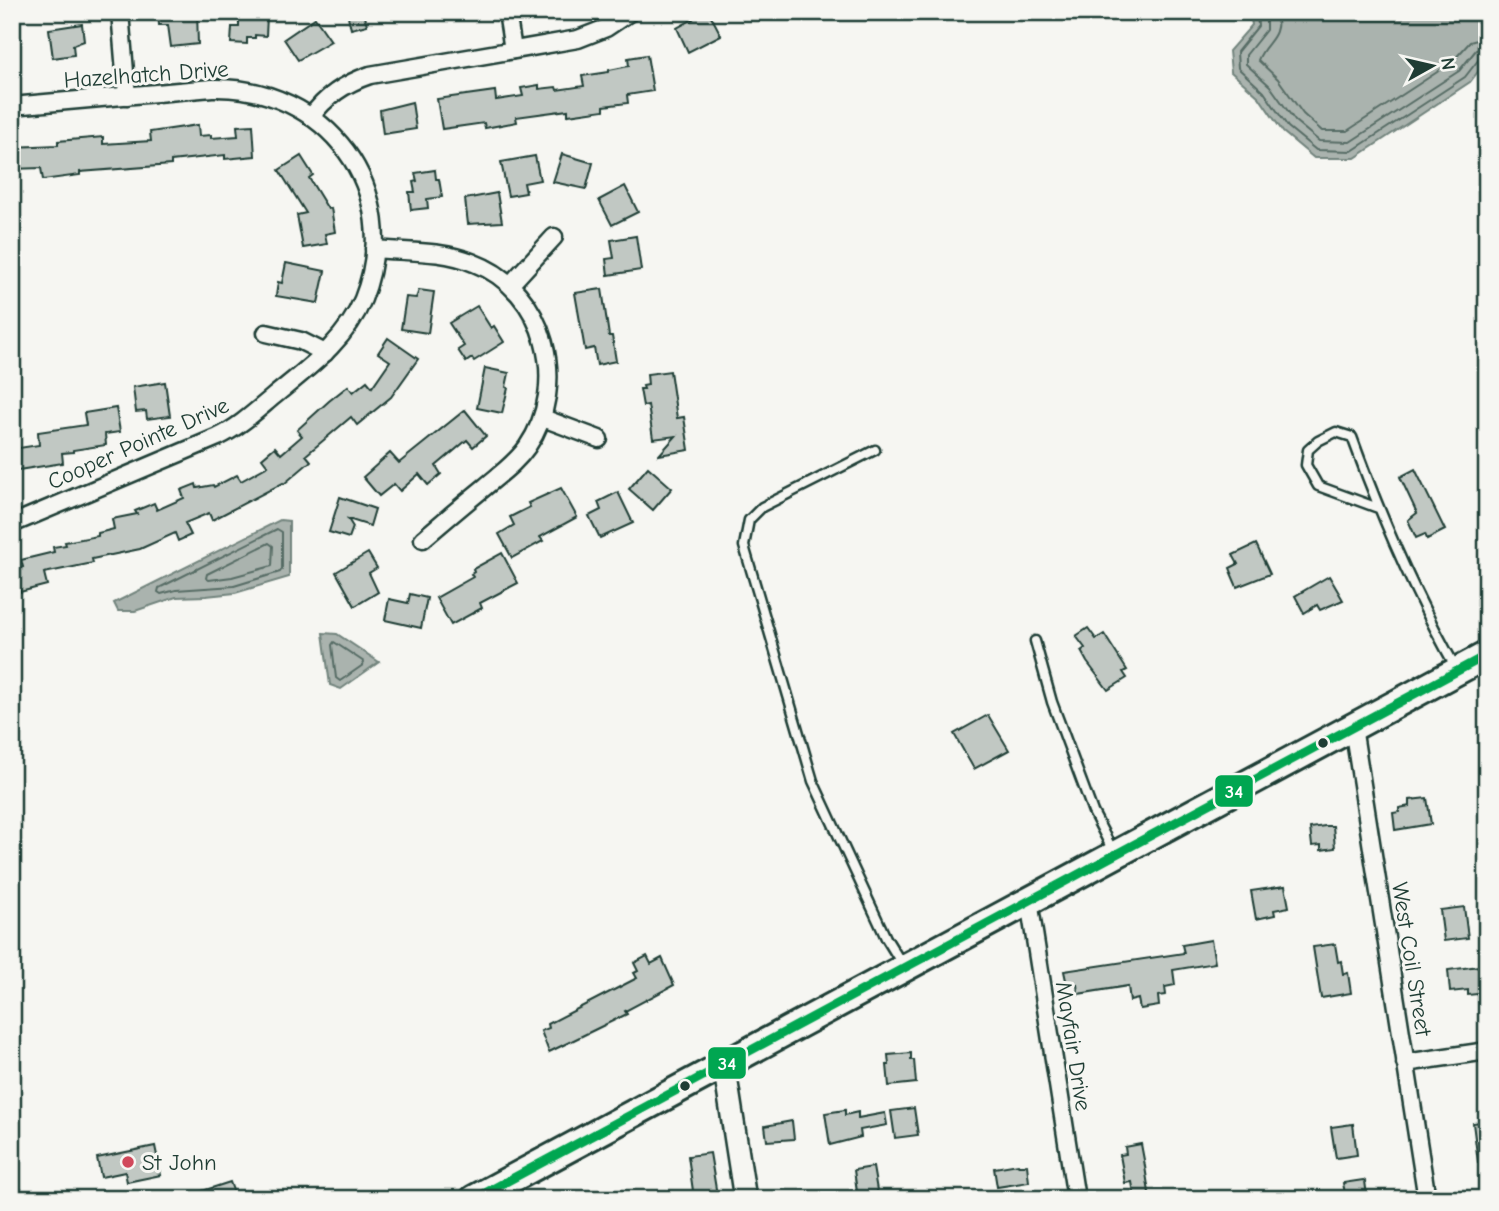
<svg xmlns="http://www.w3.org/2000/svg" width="1499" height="1211" font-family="'Comic Neue',sans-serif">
<rect width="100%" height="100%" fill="#f6f6f2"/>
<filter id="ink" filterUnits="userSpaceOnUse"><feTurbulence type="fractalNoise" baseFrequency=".0143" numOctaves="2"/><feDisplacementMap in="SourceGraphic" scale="14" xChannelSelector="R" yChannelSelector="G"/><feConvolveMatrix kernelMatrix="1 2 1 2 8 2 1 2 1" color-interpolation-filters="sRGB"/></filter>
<g filter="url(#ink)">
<g fill="#aab3ae" stroke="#72847d" stroke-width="2">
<path d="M 1250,12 L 1487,12 L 1487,60 L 1470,82 L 1355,158 L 1314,158 L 1283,132 L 1259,97 L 1231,72 L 1229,51 L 1252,25 Z"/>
<path d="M 280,520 L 289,521 L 289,577 L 235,593 L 206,596 L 176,597 L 135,611 L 118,611 L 114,603 Z"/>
<path d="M 323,633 L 337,634 L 379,662 L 341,689 L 330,685 Z"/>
</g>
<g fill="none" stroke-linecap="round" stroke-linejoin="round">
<g stroke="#576c65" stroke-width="2">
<path d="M 1257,12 L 1258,26 L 1237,52 L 1238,68 L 1264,92 L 1288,127 L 1316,150 L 1352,151 L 1465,77 L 1479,59 L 1487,57"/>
<path d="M 1266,12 L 1266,30 L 1246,55 L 1246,64 L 1270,86 L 1295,121 L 1319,141 L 1350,142 L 1459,71 L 1476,50 L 1487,48"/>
<path d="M 1277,12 C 1281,40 1266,40 1258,60 L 1278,79 L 1303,114 L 1322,131 L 1347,131 L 1451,63 L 1470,42 L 1487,37"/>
<path d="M 277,529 L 282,532 L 282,569 L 280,572 L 234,586 L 176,590 L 161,594 L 158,592 L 159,588 Z"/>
<path d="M 269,543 L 273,546 L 272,566 L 232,577 L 209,580 L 206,578 L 207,574 Z"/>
<path d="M 334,642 L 364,662 L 363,665 L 340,681 L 336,678 L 332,645 Z"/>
</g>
</g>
<g fill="#c1c8c3" stroke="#1f3d34" stroke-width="2">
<path d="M 158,12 L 197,12 L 198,44 L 171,47 L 168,25 L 159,25 Z"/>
<path d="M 347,12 L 364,12 L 367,25 L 351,29 Z"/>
<path d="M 689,12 L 709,12 L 721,35 L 688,52 L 677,28 L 693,19 Z"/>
<path d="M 239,14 L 267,16 L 266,36 L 255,35 L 255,38 L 247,38 L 247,44 L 231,43 L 232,27 L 239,27 Z"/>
<path d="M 315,18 L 331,41 L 298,60 L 284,39 Z"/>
<path d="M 82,24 L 84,41 L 73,45 L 74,55 L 53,58 L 49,29 Z"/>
<path d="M 647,55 L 653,91 L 627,95 L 628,103 L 604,106 L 604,110 L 568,115 L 568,110 L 516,117 L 517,122 L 485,128 L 484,123 L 442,129 L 437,99 L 495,91 L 496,100 L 523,96 L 521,88 L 539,85 L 539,89 L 556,87 L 557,90 L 584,86 L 582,76 L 609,72 L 609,70 L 629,66 L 628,58 Z"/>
<path d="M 412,102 L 416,129 L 383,134 L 380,110 Z"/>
<path d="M 198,125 L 199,136 L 211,135 L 211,138 L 238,136 L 237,126 L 253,125 L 255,156 L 225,159 L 225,155 L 171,161 L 171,165 L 80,172 L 80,175 L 43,180 L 41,168 L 12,169 L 13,147 L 58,145 L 58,141 L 103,137 L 103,144 L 151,141 L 150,132 Z"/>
<path d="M 562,154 L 593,163 L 586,189 L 553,182 Z"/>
<path d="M 301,156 L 313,175 L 309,178 L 328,209 L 331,208 L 335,232 L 325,234 L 327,244 L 303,248 L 297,215 L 306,213 L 279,170 Z"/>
<path d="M 535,156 L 540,180 L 524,183 L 526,193 L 508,196 L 501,162 Z"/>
<path d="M 435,170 L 436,179 L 439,179 L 442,197 L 427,199 L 428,208 L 411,210 L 409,192 L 415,192 L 413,182 L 417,181 L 415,173 Z"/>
<path d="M 625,186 L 638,212 L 612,225 L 599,200 Z"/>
<path d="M 497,193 L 502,222 L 468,224 L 465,199 Z"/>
<path d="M 636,236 L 641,270 L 608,275 L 606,259 L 614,258 L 611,240 Z"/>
<path d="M 286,263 L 325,271 L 318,303 L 276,296 L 278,282 L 282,283 Z"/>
<path d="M 602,289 L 609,336 L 612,336 L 616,361 L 597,365 L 594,348 L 585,350 L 575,293 Z"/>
<path d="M 419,290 L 434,292 L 428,333 L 401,329 L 406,297 L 416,298 Z"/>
<path d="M 477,306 L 491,328 L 494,326 L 504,342 L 474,361 L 472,358 L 466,362 L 458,350 L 464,346 L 449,323 Z"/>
<path d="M 388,338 L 418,359 L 391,397 L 357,425 L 351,417 L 306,455 L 311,461 L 284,484 L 283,483 L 212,520 L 209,513 L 185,523 L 191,535 L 178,541 L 175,533 L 140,549 L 92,559 L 93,563 L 44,573 L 47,585 L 20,592 L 15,569 L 23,567 L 21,560 L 54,552 L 53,547 L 66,545 L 65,542 L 98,536 L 98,533 L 114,529 L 112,519 L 137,514 L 135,511 L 154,503 L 157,510 L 184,498 L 181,490 L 196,484 L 197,488 L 213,485 L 214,487 L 237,475 L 241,481 L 268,466 L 262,458 L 275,447 L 281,454 L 302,436 L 297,430 L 329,401 L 348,386 L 353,392 L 367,381 L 372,387 L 390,361 L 378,353 Z"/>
<path d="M 485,368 L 509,373 L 506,387 L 508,388 L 502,413 L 477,408 Z"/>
<path d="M 670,371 L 677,418 L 684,417 L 689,450 L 659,455 L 676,436 L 653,439 L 648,405 L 643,406 L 640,389 L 644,389 L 643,386 L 648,385 L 647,374 Z"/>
<path d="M 165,382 L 170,416 L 147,419 L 146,411 L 136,412 L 133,387 Z"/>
<path d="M 116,408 L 120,432 L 105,434 L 106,445 L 73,450 L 73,452 L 62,453 L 63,463 L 12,471 L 12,449 L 39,445 L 38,432 L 86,425 L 84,413 Z"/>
<path d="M 465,410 L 486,436 L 473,447 L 467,440 L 436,466 L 441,474 L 428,485 L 419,474 L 400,491 L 394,484 L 379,496 L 363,477 L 390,453 L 399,463 Z"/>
<path d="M 648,467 L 672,488 L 653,510 L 629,489 Z"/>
<path d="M 1415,469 L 1445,530 L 1427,539 L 1425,534 L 1416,538 L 1408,520 L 1417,513 L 1400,477 Z"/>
<path d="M 561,488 L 577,517 L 540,537 L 543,541 L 512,558 L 499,534 L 514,525 L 510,517 L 530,507 L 528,503 Z"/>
<path d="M 618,492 L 633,523 L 600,538 L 589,516 L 601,510 L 598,502 Z"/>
<path d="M 340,497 L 375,509 L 370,526 L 348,519 L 353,527 L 349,538 L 329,532 Z"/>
<path d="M 1256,544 L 1270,574 L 1237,587 L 1231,573 L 1232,573 L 1230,568 L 1238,564 L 1233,555 Z"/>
<path d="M 368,553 L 377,568 L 369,573 L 378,592 L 355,606 L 336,572 Z"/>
<path d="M 502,553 L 518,583 L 480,603 L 482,608 L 451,625 L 436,598 L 473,577 L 471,574 L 474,572 L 473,569 Z"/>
<path d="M 1329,576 L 1343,600 L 1320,610 L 1317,605 L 1304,613 L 1295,596 Z"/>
<path d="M 410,594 L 427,598 L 421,628 L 385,620 L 389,599 L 408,603 Z"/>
<path d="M 1088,628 L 1096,639 L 1104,634 L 1127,670 L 1123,672 L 1127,678 L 1108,690 L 1087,662 L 1081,651 L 1085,648 L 1076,636 Z"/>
<path d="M 988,715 L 1009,750 L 974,769 L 954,734 Z"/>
<path d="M 1427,798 L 1431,824 L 1395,830 L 1393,813 L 1399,812 L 1399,808 L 1410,806 L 1410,800 Z"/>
<path d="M 1325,826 L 1333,826 L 1335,848 L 1321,850 L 1321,845 L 1312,846 L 1310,828 Z"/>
<path d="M 1285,886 L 1289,907 L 1274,910 L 1275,915 L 1256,919 L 1251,891 Z"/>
<path d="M 1464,907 L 1468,938 L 1444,941 L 1440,910 Z"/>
<path d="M 1211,940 L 1215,963 L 1173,970 L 1175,985 L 1165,987 L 1166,995 L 1158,996 L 1159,1006 L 1140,1009 L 1138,999 L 1130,1001 L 1128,986 L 1078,994 L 1077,984 L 1067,985 L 1064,971 L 1184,953 L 1182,945 Z"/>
<path d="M 1335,944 L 1338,962 L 1341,961 L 1343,974 L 1348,973 L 1351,993 L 1321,998 L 1313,947 Z"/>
<path d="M 647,956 L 651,964 L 662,958 L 674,985 L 625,1011 L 627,1014 L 549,1052 L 541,1031 L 549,1028 L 548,1024 L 637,978 L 634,973 L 638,971 L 634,963 Z"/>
<path d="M 1487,965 L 1487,993 L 1468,995 L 1468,990 L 1450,992 L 1448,970 Z"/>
<path d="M 911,1053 L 911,1060 L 914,1060 L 916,1083 L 889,1086 L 887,1065 L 889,1065 L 888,1055 Z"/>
<path d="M 914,1108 L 918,1135 L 895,1138 L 891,1111 Z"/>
<path d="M 845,1110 L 845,1115 L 858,1112 L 858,1118 L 885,1113 L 887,1125 L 860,1130 L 861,1137 L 830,1145 L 825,1113 Z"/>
<path d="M 792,1121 L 794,1139 L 767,1141 L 765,1126 Z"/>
<path d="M 1487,1121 L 1487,1162 L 1478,1162 L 1473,1123 Z"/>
<path d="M 1353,1124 L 1357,1155 L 1336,1158 L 1331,1127 Z"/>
<path d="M 1141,1144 L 1144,1160 L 1150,1199 L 1135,1199 L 1132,1182 L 1125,1183 L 1120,1155 L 1126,1154 L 1125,1147 Z"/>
<path d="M 155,1146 L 161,1175 L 127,1182 L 125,1172 L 101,1177 L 97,1158 Z"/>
<path d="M 710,1153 L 717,1195 L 694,1198 L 688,1156 Z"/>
<path d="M 1018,1164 L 1019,1166 L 1027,1165 L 1029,1182 L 997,1187 L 994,1168 Z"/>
<path d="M 873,1167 L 878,1196 L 858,1199 L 854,1170 Z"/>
<path d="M 1363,1180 L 1365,1181 L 1367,1196 L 1365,1196 L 1365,1199 L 1346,1199 L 1343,1183 Z"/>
<path d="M 230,1182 L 236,1199 L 188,1199 L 187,1196 Z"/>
</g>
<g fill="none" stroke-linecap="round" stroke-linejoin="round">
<g stroke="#1f3d34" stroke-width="13">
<g id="service">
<path d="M 875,450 L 762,507 L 749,520 L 744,546 L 813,781 L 886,938 L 902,964"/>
<path d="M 1378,508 L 1318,486 L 1306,465 L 1308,450 L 1318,441 L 1336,432 L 1352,437 C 1381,517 1414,594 1456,668"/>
<path d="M 1035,641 L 1052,702 L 1093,812 L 1113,851"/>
</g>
</g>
<g stroke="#1f3d34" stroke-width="21">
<g id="minor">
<path d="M 120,12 L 127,96"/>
<path d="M 507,12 L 513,50"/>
<path d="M 12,106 L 212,88 C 326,85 406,190 363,299 C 346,341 308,368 274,396 C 256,411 239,427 218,437 L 12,524"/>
<path d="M 311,117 C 325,97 346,83 370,75 L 578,39 L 606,28 L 630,12"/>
<path d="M 374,249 C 407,252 443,250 474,263 C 546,290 570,385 527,447 C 516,463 500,474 485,487 C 464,504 444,521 423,539"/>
<path d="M 510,285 L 554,237"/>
<path d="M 266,333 L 301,341 L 325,353"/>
<path d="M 543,418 L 599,439"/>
<path d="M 1353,727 L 1427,1199"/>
<path d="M 1029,901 L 1076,1199"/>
<path d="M 1405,1063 L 1487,1051"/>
</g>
</g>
<g stroke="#1f3d34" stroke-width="26">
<path id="tertiary" d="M 724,1064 L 745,1199"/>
</g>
<g stroke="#1f3d34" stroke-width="32">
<path id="primary" d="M 474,1199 L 1487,655"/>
</g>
<path stroke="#1f3d34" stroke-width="2.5" stroke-dasharray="2 5" stroke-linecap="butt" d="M 440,1199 L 455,1190"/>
<use href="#service" stroke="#f6f6f2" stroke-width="8"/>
<use href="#minor" stroke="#f6f6f2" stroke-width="16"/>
<use href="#tertiary" stroke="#f6f6f2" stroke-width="21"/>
<use href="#primary" stroke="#f6f6f2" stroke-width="26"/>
<g stroke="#f6f6f2" stroke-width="14">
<path id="bus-1" d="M 474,1199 L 1487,655"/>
</g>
<use href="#bus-1" stroke="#00a651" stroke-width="9"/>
</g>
</g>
<g fill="#1f3d34" stroke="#f6f6f2" stroke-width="2.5">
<circle cx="1323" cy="743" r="6"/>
<circle cx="685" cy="1086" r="6"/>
</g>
<circle fill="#d1495b" stroke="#f6f6f2" stroke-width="2.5" cx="128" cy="1162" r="7"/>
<g text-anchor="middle" stroke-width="6" stroke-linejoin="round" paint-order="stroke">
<g font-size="23" fill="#1f3d34" stroke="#f6f6f2">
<text transform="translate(146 74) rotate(-4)" y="8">Hazelhatch Drive</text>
<text transform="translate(138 443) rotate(-24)" y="8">Cooper Pointe Drive</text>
<text transform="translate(1412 959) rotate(81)" y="8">West Coil Street</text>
<text transform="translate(1074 1046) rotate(81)" y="8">Mayfair Drive</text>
</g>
<g font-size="23" fill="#1f3d34" stroke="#f6f6f2" text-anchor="start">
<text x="142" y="1170">St John</text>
</g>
</g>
<g stroke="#f6f6f2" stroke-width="2.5">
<rect x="1214" y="774" width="40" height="34" rx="7" fill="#00a651"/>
<rect x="707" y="1046" width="40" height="34" rx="7" fill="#00a651"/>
</g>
<g font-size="19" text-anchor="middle" font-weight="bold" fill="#fff">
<text x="1234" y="798">34</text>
<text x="727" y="1070">34</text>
</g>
<rect width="1499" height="1211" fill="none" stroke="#f6f6f2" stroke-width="42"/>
<rect x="21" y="21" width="1457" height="1169" fill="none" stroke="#1f3d34" stroke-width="2.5" filter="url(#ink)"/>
<g transform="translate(1432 66) rotate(82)" stroke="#f6f6f2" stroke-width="5" paint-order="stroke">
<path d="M0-5L12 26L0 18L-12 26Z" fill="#1f3d34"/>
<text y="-10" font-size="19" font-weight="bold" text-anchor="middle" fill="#1f3d34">N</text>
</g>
</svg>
